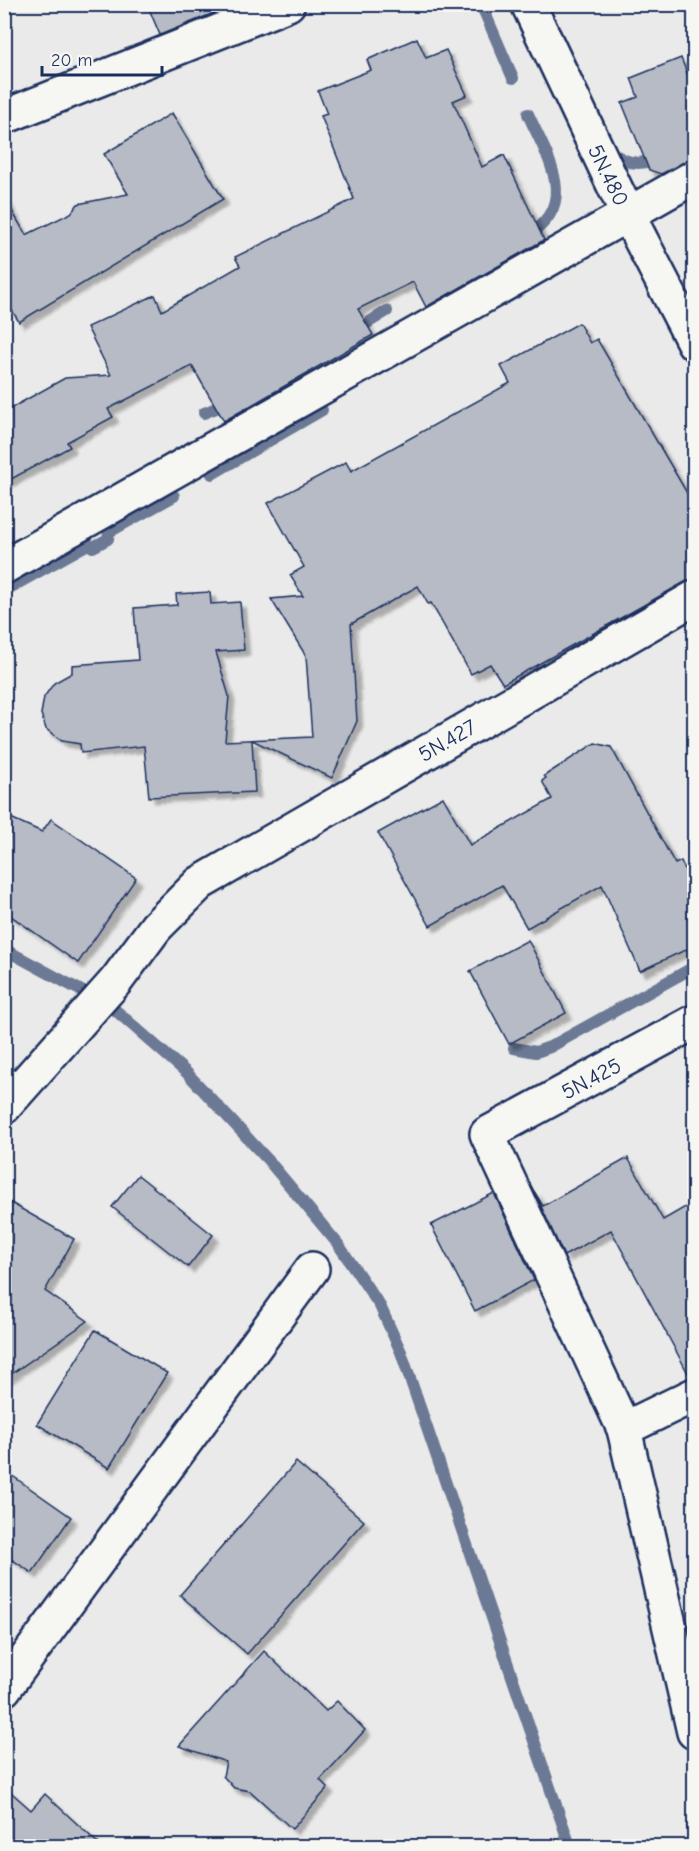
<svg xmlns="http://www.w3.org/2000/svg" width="699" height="1851" font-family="'Comic Neue',sans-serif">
<defs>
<filter id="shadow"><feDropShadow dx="5.5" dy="5.5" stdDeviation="1.5" flood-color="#0004"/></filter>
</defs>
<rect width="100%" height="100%" fill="#e9eae9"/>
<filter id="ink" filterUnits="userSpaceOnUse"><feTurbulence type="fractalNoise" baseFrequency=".0167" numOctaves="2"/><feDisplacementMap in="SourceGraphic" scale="12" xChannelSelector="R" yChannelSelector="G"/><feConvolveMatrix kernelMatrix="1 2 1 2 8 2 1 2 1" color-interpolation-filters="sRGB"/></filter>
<g filter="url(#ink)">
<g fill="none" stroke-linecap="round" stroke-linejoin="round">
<g stroke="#6c7995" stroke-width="12">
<path d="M 481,4 L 513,78"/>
<path d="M 609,150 C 625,165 642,167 661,156"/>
<path d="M 526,236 C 581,205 547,157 528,114"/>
<path d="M 353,332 L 387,311"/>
<path d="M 204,413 L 231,402"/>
<path d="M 212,474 L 322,410"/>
<path d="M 4,591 L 88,544 L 93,547 L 108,539 L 109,532 L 174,496"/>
<path d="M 4,949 L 113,1008 L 187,1073 L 268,1160 L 338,1244 L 380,1306 L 401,1352 L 570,1846"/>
<path d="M 514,1048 L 536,1052 L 550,1047 L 694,967"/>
<path d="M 692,1826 L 694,1825"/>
</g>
</g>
<g fill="#b6bbc6" stroke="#1b2f5e" stroke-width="1.5" filter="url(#shadow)">
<path d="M 147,4 L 236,4 L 160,35 Z"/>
<path d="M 417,38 L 426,58 L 446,50 L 467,95 L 453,101 L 482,167 L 504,155 L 544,240 L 426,307 L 413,282 L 358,309 L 373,335 L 224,421 L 192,366 L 108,409 L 113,417 L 67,442 L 70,447 L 4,483 L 4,412 L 65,378 L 111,375 L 87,327 L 155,295 L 162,311 L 240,266 L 235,257 L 354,199 L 321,116 L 327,114 L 318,91 L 371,70 L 367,60 Z"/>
<path d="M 681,58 L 694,91 L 694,158 L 661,174 L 649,170 L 622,103 L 638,97 L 631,78 Z"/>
<path d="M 172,113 L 223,199 L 19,322 L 4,297 L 4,197 L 26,235 L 71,213 L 78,204 L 128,194 L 104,154 Z"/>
<path d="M 579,323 L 590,343 L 597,339 L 694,505 L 694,579 L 685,582 L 503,684 L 490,664 L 471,674 L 431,603 L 428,604 L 418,586 L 351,624 L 357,721 L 332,778 L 252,740 L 255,792 L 149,797 L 144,746 L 81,753 L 80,744 L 62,741 L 46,729 L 41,714 L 44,697 L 54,683 L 72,673 L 72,665 L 138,660 L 134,608 L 177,605 L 176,594 L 210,592 L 211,604 L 240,602 L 244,650 L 216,652 L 229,696 L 225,741 L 312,737 L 306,656 L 271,599 L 303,596 L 290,575 L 304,567 L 268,503 L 346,462 L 351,471 L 510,383 L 501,366 Z"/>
<path d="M 595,743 L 611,747 L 675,864 L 681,861 L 694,890 L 694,946 L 640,971 L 602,885 L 527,928 L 502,885 L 430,926 L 378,833 L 443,797 L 470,845 L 552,799 L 542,781 L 546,778 L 544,776 Z"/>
<path d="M 4,815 L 42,832 L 51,819 L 136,878 L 78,963 L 4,911 Z"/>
<path d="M 528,940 L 566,1013 L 509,1044 L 470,971 Z"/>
<path d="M 628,1158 L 663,1220 L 694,1202 L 694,1376 L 690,1377 L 611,1230 L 564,1256 L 534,1191 L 543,1206 Z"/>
<path d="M 138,1175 L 213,1235 L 188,1267 L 112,1207 Z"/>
<path d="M 494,1193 L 534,1280 L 475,1311 L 431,1225 Z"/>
<path d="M 4,1199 L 74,1239 L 45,1291 L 88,1321 L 4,1379 Z"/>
<path d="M 95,1330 L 167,1373 L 109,1468 L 37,1424 Z"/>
<path d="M 296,1462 L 364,1521 L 247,1654 L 180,1595 Z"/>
<path d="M 4,1470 L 71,1517 L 32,1573 L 4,1554 Z"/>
<path d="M 264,1651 L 326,1711 L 337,1701 L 365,1730 L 320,1780 L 328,1788 L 292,1829 L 250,1791 L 234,1788 L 223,1776 L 226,1762 L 179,1746 Z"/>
<path d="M 4,1786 L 31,1810 L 45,1794 L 101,1846 L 4,1846 Z"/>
</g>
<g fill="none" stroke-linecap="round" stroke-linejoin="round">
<g stroke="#1b2f5e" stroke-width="38">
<g id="minor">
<path d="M 528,4 L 627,213 L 694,343"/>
<path d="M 4,117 L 288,4"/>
<path d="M 4,567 L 694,177"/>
<path d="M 694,1022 L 487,1134 L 624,1429 L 694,1732"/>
<path d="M 4,1107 L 116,981 L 156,927 L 200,883 L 694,598"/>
<path d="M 624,1429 L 694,1395"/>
<path d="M 4,1689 L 312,1269"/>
</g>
</g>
<use href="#minor" stroke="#f6f6f2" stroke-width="33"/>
</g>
</g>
<g text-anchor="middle" stroke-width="4.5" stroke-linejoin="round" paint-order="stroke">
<g font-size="22" fill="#1b2f5e" stroke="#f6f6f2">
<text transform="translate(609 175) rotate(64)" y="8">5N.480</text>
<text transform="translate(447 740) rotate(-30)" y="8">5N.427</text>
<text transform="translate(591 1078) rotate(-28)" y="8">5N.425</text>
</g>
</g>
<rect width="699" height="1851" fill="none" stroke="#f6f6f2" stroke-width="24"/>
<rect x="12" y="12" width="675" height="1827" fill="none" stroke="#1b2f5e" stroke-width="2" filter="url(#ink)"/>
<path d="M42 66v9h120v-9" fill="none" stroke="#1b2f5e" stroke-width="3"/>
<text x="51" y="66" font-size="18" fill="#1b2f5e" stroke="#f6f6f2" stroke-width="4.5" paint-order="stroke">20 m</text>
</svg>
